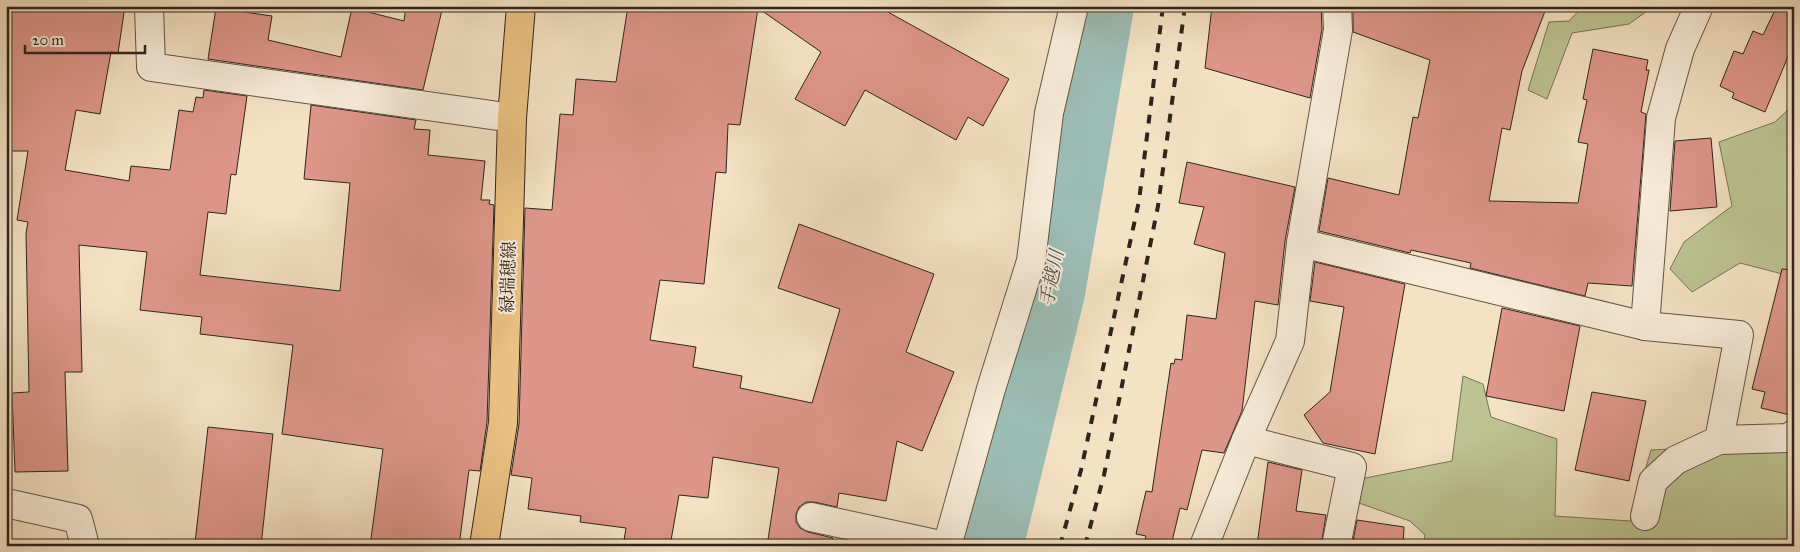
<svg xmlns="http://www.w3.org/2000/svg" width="1800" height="552" font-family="'IM FELL Great Primer','Noto Serif JP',serif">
<rect width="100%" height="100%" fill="#f4e2c4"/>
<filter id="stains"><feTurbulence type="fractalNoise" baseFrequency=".004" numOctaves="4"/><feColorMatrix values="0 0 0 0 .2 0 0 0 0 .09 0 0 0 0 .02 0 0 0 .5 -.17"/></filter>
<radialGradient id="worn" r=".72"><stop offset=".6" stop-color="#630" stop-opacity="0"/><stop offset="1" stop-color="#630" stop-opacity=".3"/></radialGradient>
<g fill="#bdc392" stroke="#767456">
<path d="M 1583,6 L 1654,6 L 1629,24 L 1572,33 L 1547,99 L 1528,90 L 1549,22 L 1569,21 Z"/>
<path d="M 1794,104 L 1794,277 L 1740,263 L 1692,292 L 1670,269 L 1684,242 L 1732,206 L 1719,142 L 1775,122 Z"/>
<path d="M 1463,376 L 1483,384 L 1491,417 L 1557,439 L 1555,516 L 1630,521 L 1651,450 L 1794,444 L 1794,546 L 1423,546 L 1425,535 L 1410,521 L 1356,502 L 1360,479 L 1452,461 Z"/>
</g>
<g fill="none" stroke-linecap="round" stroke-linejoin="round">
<path stroke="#9cbdb6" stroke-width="72" d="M 987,546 L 1049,292 L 1098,6"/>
</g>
<g fill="#de968b" stroke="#30241b">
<path d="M 6,6 L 125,6 L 118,53 L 111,52 L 100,114 L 76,110 L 65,170 L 129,181 L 131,166 L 170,170 L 179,110 L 193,112 L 196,97 L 203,98 L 204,90 L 247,96 L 236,175 L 231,174 L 226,214 L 208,212 L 200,275 L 340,291 L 350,183 L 304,179 L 311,105 L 416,120 L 414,129 L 430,130 L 428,155 L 485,161 L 481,200 L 490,200 L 489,204 L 494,205 L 487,422 L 480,471 L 469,470 L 459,546 L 370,546 L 383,449 L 282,434 L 293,345 L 200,334 L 202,317 L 140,310 L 147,252 L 79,245 L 82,372 L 65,372 L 68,471 L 15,472 L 12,393 L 29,392 L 26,233 L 28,222 L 17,220 L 28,151 L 6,151 Z"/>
<path d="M 406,6 L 443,6 L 423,90 L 208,59 L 216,8 L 272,16 L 268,40 L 341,57 L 352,8 L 404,21 Z"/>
<path d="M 628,6 L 877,6 L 1009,79 L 983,126 L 968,117 L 956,140 L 865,90 L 845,126 L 795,99 L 821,52 L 758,8 L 740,125 L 728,124 L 726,173 L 716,172 L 704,284 L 660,280 L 650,340 L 696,347 L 693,367 L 742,376 L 740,388 L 812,403 L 840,309 L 778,288 L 799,224 L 934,274 L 906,352 L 954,372 L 922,451 L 897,441 L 886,501 L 839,493 L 837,507 L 814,502 L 806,502 L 799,507 L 796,514 L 796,522 L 800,528 L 808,532 L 833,538 L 832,546 L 767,546 L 779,468 L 713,457 L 708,498 L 679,495 L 670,546 L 660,546 L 624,540 L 626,528 L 580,522 L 581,516 L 528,509 L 532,478 L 511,475 L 519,424 L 525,208 L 552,210 L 560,114 L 573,115 L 576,79 L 616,82 Z"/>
<path d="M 1212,6 L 1321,6 L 1322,29 L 1310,98 L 1205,68 Z"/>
<path d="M 1353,6 L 1547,6 L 1522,71 L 1510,130 L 1502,128 L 1489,201 L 1578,203 L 1588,144 L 1578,142 L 1587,100 L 1583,99 L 1593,49 L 1648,60 L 1646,70 L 1649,70 L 1641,112 L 1646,114 L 1632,286 L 1588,283 L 1585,296 L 1470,268 L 1471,263 L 1411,250 L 1410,253 L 1319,231 L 1328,178 L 1399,195 L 1413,117 L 1418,118 L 1430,60 L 1353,32 Z"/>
<path d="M 1777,6 L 1794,6 L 1794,42 L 1765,112 L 1732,98 L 1734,93 L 1720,86 L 1734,51 L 1743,54 L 1753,31 L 1763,35 Z"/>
<path d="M 1711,138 L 1717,207 L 1670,211 L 1675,141 Z"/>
<path d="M 1187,162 L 1295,187 L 1285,241 L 1278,305 L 1255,301 L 1242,411 L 1224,453 L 1202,450 L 1187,510 L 1180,508 L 1171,546 L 1144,546 L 1146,536 L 1136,534 L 1146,491 L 1152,492 L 1171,363 L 1174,364 L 1175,359 L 1182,360 L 1187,315 L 1216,319 L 1225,253 L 1194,244 L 1204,207 L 1179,203 Z"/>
<path d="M 1315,262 L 1405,284 L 1375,454 L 1323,443 L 1304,415 L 1330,392 L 1344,307 L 1310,301 Z"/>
<path d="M 1782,269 L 1794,270 L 1794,416 L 1761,408 L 1765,392 L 1752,389 Z"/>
<path d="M 1502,308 L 1580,326 L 1564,411 L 1486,396 Z"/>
<path d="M 1592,392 L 1646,401 L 1629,481 L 1575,470 Z"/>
<path d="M 208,427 L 273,434 L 261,546 L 218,546 L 195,543 Z"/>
<path d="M 1268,462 L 1302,470 L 1296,511 L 1326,515 L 1321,546 L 1257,546 Z"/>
<path d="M 1357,520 L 1404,527 L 1403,546 L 1352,546 Z"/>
</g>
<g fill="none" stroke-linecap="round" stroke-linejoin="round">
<g stroke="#615445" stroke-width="30">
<g id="minor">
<path d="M 149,6 L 151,67 L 512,118"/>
<path d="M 1301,243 L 1645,326 L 1739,335 L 1719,440 L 1676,460 L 1653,481 L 1645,516"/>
<path d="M 1645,326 L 1661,118 L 1680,49 L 1699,6"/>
<path d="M 1246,440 L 1352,467 L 1336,546"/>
<path d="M 1719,440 L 1789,438 L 1794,434"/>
<path d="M 6,503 L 78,519 L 85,546"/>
<path d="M 811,517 L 945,546"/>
<path d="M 947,546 L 991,389 L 1031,261 L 1049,113 L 1074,6"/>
<path d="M 1204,546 L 1246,440 L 1290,341 L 1301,243 L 1338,30 L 1337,6"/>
</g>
</g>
<g stroke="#30241b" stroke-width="30">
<path id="major" d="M 484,546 L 503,423 L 512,118 L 521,6"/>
</g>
<use href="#minor" stroke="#f8ecd9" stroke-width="28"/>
<use href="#major" stroke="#eac182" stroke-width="28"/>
<g stroke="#30241b" stroke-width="4" stroke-dasharray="9 9" stroke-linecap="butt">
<path d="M 1060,546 L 1081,470 L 1139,201 L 1163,6"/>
<path d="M 1085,546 L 1104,475 L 1158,206 L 1185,6"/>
</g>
</g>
<g text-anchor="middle" stroke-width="4" stroke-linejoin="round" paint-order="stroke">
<g font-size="18" fill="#30241b" stroke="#f8ecd9">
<text transform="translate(508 277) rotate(-88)" y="6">緑瑞穂線</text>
</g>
<g font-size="19" font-style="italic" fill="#50524a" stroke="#f8ecd9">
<text transform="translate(1051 278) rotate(-79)" y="7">手越川</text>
</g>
</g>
<rect width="1800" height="552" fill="none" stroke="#f4e2c4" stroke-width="25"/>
<rect x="8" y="8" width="1785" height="537" fill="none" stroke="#30241b" stroke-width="2.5"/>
<rect x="12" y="12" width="1775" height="527" fill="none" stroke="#30241b"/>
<path d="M25 45v8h120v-8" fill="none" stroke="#30241b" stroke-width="2.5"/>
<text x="32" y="45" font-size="15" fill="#30241b" stroke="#f8ecd9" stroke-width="4" paint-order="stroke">20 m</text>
<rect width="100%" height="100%" filter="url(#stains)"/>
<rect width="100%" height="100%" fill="url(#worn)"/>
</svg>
